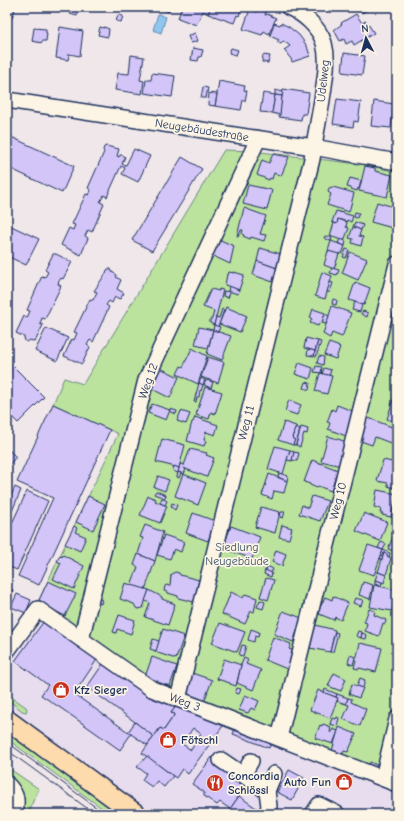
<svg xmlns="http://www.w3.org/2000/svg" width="404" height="821" font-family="'Comic Neue',sans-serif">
<rect width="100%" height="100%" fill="#f0e7ea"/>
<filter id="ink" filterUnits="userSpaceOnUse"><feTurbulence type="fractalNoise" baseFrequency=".025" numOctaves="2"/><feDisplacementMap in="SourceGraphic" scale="8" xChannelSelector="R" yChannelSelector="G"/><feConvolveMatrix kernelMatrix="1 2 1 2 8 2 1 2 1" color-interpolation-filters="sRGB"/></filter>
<g filter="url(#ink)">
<path fill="#e7ddee" d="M 38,609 L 397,784 L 397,814 L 136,814 L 7,720 L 7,651 Z"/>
<g fill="#bbe39e" stroke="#6b897e">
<path d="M 224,150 L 253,151 L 366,165 L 397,172 L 397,787 L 144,689 L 37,604 L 118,434 L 110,430 L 53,404 L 64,378 L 83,384 Z"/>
<path d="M 7,694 L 26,707 L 27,710 L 26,712 L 22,711 L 7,699 Z"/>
<path d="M 7,730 L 118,811 L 118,814 L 110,814 L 7,739 Z"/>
<path d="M 7,767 L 39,789 L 33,801 L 29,814 L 7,814 Z"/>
</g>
<path fill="#8fc7ee" stroke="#618ab4" d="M 158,14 L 166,17 L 161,33 L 153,30 Z"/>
<g fill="#d3c5f7" stroke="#1b2f5e" fill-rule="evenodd">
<path d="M 7,7 L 15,10 L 10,22 L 7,21 Z"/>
<path d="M 73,7 L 79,10 L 77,16 L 70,14 Z"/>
<path d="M 155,7 L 171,7 L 169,12 Z"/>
<path d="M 182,7 L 211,7 L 208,14 L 203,11 L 196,25 L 178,18 Z"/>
<path d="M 211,7 L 242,7 L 239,16 L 237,15 L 234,23 L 208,14 Z"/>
<path d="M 360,7 L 365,7 L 367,10 L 362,13 L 358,8 Z"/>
<path d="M 250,9 L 257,12 L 258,9 L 266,12 L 265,15 L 266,15 L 267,14 L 276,18 L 269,34 L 264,31 L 262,35 L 243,29 Z"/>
<path d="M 356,14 L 362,23 L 366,21 L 374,33 L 354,45 L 352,41 L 346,44 L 344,39 L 340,41 L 334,30 L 342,24 L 341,23 Z"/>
<path d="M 118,15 L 123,16 L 121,22 L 116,21 Z"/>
<path d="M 274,23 L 280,25 L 281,23 L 289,27 L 299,35 L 307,46 L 310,56 L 292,62 L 291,59 L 284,50 L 290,46 L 289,45 L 283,41 L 281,44 L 277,42 L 279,40 L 270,36 Z"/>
<path d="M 60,27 L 83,31 L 80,56 L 69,54 L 68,60 L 56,58 Z"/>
<path d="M 100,27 L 104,28 L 104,27 L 109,29 L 108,37 L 98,35 Z"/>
<path d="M 34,28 L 46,29 L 46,33 L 47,33 L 46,41 L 42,41 L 42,43 L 32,41 Z"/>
<path d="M 195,33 L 198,41 L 191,43 L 188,36 Z"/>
<path d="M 193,48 L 203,50 L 201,57 L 199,57 L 198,61 L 191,60 Z"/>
<path d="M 231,48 L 238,50 L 236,55 L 229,53 Z"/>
<path d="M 344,53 L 365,56 L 362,75 L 342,72 Z"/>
<path d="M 131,55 L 144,57 L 140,80 L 144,81 L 142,94 L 115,90 L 118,73 L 129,74 Z"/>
<path d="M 263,55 L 270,56 L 268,63 L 262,62 Z"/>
<path d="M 152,73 L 175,76 L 172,97 L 144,93 L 146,80 L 151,80 Z"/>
<path d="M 219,81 L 245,86 L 244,90 L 247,91 L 245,101 L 243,100 L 241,110 L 215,106 Z"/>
<path d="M 203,87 L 208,88 L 206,98 L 201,98 Z"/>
<path d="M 283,89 L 309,93 L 306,114 L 302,114 L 301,120 L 279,117 Z"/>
<path d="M 275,90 L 283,92 L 282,96 L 275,95 Z"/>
<path d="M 209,93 L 217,94 L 215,106 L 208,105 Z"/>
<path d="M 263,93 L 275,95 L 272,113 L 260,112 Z"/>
<path d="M 275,95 L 282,96 L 280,115 L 272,113 Z"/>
<path d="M 337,99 L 361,102 L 358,122 L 354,121 L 353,127 L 333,124 Z"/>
<path d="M 374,101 L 394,104 L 391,128 L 371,126 Z"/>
<path d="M 7,135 L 74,166 L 62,193 L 7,167 Z"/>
<path d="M 106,146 L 119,149 L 117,156 L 119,157 L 120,155 L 123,155 L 125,157 L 122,164 L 126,165 L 134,149 L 150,156 L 138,182 L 122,174 L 125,168 L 121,166 L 107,197 L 104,195 L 100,202 L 104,204 L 92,232 L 88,230 L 85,236 L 88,238 L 81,255 L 61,245 L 69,228 L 73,230 L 75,225 L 72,224 L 86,194 L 89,195 L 91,190 L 88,188 L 104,152 L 103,150 L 104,147 Z"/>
<path d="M 273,154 L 289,157 L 281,176 L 274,173 L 272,179 L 270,178 L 269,180 L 257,175 L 262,160 L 269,163 Z"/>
<path d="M 182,157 L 202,169 L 152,251 L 132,240 Z"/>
<path d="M 365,166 L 375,168 L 375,171 L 392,175 L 387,197 L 359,191 Z"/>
<path d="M 350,178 L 361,181 L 359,189 L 358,188 L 357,191 L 351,189 L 351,188 L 347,187 Z"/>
<path d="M 248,185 L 272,190 L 267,210 L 243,204 Z"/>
<path d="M 333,187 L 354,193 L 349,212 L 327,205 L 331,194 L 328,192 L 329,188 Z"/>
<path d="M 377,202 L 397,208 L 397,225 L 396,229 L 371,222 Z"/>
<path d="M 244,208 L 266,216 L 260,234 L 266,235 L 264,241 L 251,237 L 250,239 L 243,236 L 244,235 L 242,234 L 243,230 L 241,230 L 239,236 L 237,236 Z"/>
<path d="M 336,211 L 353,216 L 351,222 L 347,220 L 346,222 L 338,219 L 337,224 L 332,222 Z"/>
<path d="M 355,212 L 359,213 L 357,218 L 354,217 Z"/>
<path d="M 338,219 L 347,222 L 346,227 L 349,228 L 344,241 L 330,236 L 334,223 L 337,224 Z"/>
<path d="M 355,222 L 363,225 L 361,230 L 353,227 Z"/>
<path d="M 7,224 L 39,239 L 26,265 L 7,256 Z"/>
<path d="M 353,227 L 361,230 L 359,236 L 363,237 L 361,246 L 352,243 L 353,239 L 349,238 Z"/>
<path d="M 325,236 L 332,238 L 331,241 L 324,238 Z"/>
<path d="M 216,238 L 234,246 L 230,264 L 209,254 Z"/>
<path d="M 340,239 L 346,241 L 345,246 L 338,243 Z"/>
<path d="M 331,241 L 345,246 L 342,254 L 340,253 L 339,255 L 328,251 Z"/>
<path d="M 260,248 L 281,254 L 277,268 L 257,261 Z"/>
<path d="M 346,249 L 349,250 L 346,258 L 343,257 Z"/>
<path d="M 328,251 L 339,254 L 334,269 L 324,265 Z"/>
<path d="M 350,252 L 367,259 L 358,280 L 342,273 Z"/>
<path d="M 53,254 L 56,254 L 72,262 L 63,279 L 61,278 L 59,281 L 58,284 L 61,286 L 45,319 L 42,318 L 40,324 L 43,325 L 35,342 L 30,340 L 27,342 L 25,341 L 24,337 L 16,333 L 24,316 L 27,318 L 30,311 L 27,310 L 42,276 L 45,277 L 48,272 L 45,270 Z"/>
<path d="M 257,261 L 277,268 L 273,282 L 253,275 Z"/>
<path d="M 332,268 L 339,270 L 337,275 L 330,273 Z"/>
<path d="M 108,269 L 111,269 L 112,272 L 117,275 L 116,277 L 121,280 L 117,289 L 124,293 L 120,299 L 115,297 L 112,303 L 109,301 L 106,305 L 109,307 L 93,342 L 90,340 L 87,345 L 90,347 L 82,364 L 64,356 L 72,339 L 74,340 L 77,333 L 74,332 L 90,299 L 93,300 L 97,292 L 94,291 L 106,273 L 107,270 Z"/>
<path d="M 229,272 L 234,273 L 234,272 L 244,275 L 239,290 L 225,285 L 227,274 L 228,275 Z"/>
<path d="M 322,272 L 332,276 L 325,299 L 315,296 Z"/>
<path d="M 330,282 L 333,283 L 330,292 L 327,292 Z"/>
<path d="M 355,282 L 370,288 L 364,305 L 349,300 Z"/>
<path d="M 229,286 L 239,290 L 238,294 L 228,291 Z"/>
<path d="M 211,289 L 219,291 L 219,289 L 223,290 L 214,325 L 210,323 L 210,319 L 212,319 L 214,311 L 203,307 Z"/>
<path d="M 224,291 L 230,292 L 228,298 L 223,296 Z"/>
<path d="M 333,299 L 337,300 L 336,305 L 332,304 Z"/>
<path d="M 355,302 L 362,305 L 360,312 L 352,310 Z"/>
<path d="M 332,306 L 351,313 L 342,337 L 332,333 L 330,338 L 323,334 Z"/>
<path d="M 226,307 L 247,316 L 240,332 L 219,324 Z"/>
<path d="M 222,309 L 224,310 L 218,327 L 214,325 L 216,317 L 219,318 Z"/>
<path d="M 313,309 L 325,313 L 322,323 L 320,322 L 318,326 L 310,323 L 312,319 L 310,318 Z"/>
<path d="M 363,311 L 368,313 L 367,317 L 361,314 Z"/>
<path d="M 325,314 L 329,316 L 326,324 L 322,323 Z"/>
<path d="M 214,325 L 220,327 L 218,332 L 213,330 Z"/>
<path d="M 199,327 L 213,330 L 208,348 L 195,345 Z"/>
<path d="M 46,328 L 68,338 L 57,361 L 35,351 Z"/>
<path d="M 213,330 L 231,336 L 222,360 L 207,354 Z"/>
<path d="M 306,338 L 318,341 L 315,351 L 304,348 Z"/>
<path d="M 318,341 L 321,342 L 316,357 L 314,356 Z"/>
<path d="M 329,343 L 340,347 L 336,359 L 324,355 Z"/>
<path d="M 192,348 L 207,356 L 198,384 L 177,374 L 181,366 L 183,367 Z"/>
<path d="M 308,349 L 315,351 L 314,356 L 307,355 Z"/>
<path d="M 319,356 L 324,357 L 323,365 L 317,363 Z"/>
<path d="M 208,357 L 224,362 L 218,383 L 201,377 Z"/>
<path d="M 299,363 L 313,368 L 310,379 L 295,374 Z"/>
<path d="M 11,364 L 44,397 L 18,423 L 7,412 L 7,368 Z"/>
<path d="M 316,366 L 322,367 L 321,373 L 314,372 Z"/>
<path d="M 160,368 L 179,377 L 170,398 L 150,388 Z"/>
<path d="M 324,368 L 331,370 L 329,376 L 322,374 Z"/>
<path d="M 320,373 L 332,376 L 327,394 L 315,391 Z"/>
<path d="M 201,378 L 205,380 L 203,385 L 199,383 Z"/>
<path d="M 206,380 L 213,382 L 211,388 L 204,385 Z"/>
<path d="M 306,382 L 310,383 L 309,390 L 304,388 Z"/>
<path d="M 199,383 L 203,385 L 201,391 L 200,390 L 199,397 L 197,397 L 196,402 L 194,402 Z"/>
<path d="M 205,387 L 222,392 L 215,414 L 211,412 L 209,419 L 196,415 Z"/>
<path d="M 394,397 L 397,398 L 397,423 L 387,419 Z"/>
<path d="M 289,400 L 301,405 L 297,415 L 285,411 Z"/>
<path d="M 53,404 L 110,430 L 39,585 L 18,576 L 53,498 L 17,482 Z"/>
<path d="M 152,404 L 170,410 L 166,420 L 148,413 Z"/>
<path d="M 337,405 L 355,412 L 346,436 L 328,429 L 330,423 L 327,422 L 332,409 L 335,411 Z"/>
<path d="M 170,409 L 177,411 L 176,414 L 169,411 Z"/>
<path d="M 181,411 L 190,414 L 186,424 L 177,421 Z"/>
<path d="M 195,417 L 218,425 L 215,435 L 206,432 L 204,440 L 206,441 L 204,446 L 187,441 L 192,422 L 193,422 Z"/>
<path d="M 366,417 L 397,429 L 397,432 L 393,444 L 375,437 L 372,445 L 358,440 Z"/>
<path d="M 284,422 L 296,426 L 292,438 L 295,440 L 293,445 L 278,440 Z"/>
<path d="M 296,427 L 300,429 L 296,445 L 293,445 L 295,440 L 292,438 Z"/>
<path d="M 301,427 L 308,429 L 307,434 L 304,433 L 300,447 L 296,445 Z"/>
<path d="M 328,436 L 347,442 L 341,466 L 321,461 Z"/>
<path d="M 162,439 L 185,445 L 179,468 L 156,462 Z"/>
<path d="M 275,446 L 290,450 L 283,474 L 268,469 Z"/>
<path d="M 7,448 L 16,457 L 7,467 Z"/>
<path d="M 190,449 L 207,453 L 206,455 L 214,458 L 207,477 L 183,468 Z"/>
<path d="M 290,450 L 294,452 L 292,461 L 287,460 Z"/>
<path d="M 294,452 L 299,453 L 297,461 L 292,460 Z"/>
<path d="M 312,460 L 338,470 L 331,491 L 318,486 L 317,488 L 310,485 L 310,484 L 304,482 Z"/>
<path d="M 383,460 L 397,463 L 397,489 L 388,486 L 388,483 L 377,481 Z"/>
<path d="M 180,464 L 184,465 L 183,468 L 186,469 L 184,474 L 178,472 Z"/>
<path d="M 174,466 L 179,468 L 178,473 L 173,471 Z"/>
<path d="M 178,472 L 181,473 L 179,478 L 177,477 Z"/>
<path d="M 279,473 L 288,476 L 287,481 L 278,477 Z"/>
<path d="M 183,474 L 206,483 L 198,505 L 175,496 Z"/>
<path d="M 269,474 L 287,481 L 284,493 L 274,491 L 272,499 L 262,495 Z"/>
<path d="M 158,476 L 169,480 L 165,491 L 154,487 Z"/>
<path d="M 15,487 L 21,490 L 7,523 L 7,505 Z"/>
<path d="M 377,490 L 397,494 L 391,517 L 382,515 L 383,513 L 380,513 L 381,509 L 374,507 Z"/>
<path d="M 27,491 L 48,501 L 17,570 L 7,566 L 7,534 Z"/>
<path d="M 156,491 L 166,495 L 165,498 L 154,494 Z"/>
<path d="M 88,496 L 105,504 L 93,530 L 76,522 Z"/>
<path d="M 148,496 L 156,499 L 155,501 L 167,506 L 160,523 L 140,515 Z"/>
<path d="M 312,496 L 328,501 L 320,521 L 299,514 L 302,505 L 308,508 Z"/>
<path d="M 396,497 L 397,498 L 397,518 L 391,517 Z"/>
<path d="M 162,498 L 167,501 L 165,505 L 160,503 Z"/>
<path d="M 172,503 L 177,505 L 175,510 L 171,507 Z"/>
<path d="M 261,507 L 280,512 L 275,533 L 255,527 Z"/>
<path d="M 281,512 L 285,512 L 283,518 L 280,517 Z"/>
<path d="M 193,513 L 215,521 L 208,541 L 186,533 Z"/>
<path d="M 364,513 L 387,522 L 380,541 L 356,531 Z"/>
<path d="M 145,525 L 163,532 L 155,561 L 138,554 L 143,538 L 140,537 Z"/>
<path d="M 282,525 L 292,528 L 289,539 L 279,537 Z"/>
<path d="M 74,526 L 77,528 L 75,532 L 86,537 L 80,551 L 65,544 Z"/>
<path d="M 231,526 L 260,537 L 252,559 L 223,548 Z"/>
<path d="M 397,527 L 397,552 L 388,549 Z"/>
<path d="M 164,535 L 184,542 L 181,552 L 174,549 L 170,559 L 157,555 Z"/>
<path d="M 381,542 L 386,544 L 383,550 L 378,548 Z"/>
<path d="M 368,545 L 383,550 L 374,575 L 359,570 Z"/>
<path d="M 276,550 L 286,554 L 282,566 L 272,562 Z"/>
<path d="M 383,550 L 390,553 L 389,557 L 387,556 L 387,554 L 384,553 L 382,559 L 380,559 Z"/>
<path d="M 384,553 L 387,554 L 387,556 L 391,558 L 386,575 L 378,572 Z"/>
<path d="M 138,554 L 155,561 L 145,590 L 131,585 L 138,567 L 134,565 Z"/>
<path d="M 60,555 L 62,557 L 63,555 L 84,566 L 74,589 L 53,579 L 61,563 L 57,561 Z"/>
<path d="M 262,561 L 266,563 L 264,568 L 260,566 Z"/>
<path d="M 267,566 L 273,569 L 271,573 L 266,571 Z"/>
<path d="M 265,570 L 272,573 L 271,577 L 264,574 Z"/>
<path d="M 175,572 L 179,573 L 180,575 L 199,580 L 194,602 L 178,598 L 178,596 L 168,593 L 168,592 L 164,591 L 165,586 L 166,585 L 170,586 L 171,575 Z"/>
<path d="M 378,572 L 386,575 L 384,583 L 375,580 Z"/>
<path d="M 266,578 L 274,580 L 268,600 L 260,597 Z"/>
<path d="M 375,580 L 382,582 L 381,586 L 375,584 Z"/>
<path d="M 48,581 L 76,594 L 65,616 L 43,605 L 44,603 L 39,600 Z"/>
<path d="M 363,582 L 373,585 L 370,599 L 359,595 Z"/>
<path d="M 125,583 L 149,590 L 143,608 L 138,609 L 136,608 L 134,604 L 120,599 Z"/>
<path d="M 374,585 L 397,590 L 392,611 L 370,607 Z"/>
<path d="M 7,588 L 13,590 L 7,605 Z"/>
<path d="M 149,590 L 162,597 L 162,599 L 175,604 L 168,625 L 145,617 L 150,603 L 145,601 Z"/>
<path d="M 231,592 L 243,598 L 245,594 L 257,598 L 254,612 L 251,611 L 245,624 L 222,614 Z"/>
<path d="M 17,594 L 31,600 L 26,613 L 11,607 Z"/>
<path d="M 333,596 L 348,603 L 341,620 L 335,617 L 334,620 L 319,614 L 320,613 L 318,612 L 325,597 L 332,600 Z"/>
<path d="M 98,598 L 102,600 L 101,604 L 96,602 Z"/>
<path d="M 355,598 L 363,600 L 361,606 L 353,603 Z"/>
<path d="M 260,600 L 265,602 L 263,609 L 257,607 Z"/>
<path d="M 369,609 L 375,611 L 374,615 L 386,620 L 385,624 L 383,623 L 379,636 L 365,631 L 367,623 L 364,622 Z"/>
<path d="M 283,611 L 302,618 L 293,642 L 274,634 Z"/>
<path d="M 119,615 L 135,620 L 131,634 L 117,629 L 116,633 L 113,632 Z"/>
<path d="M 44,621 L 98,658 L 74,694 L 131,734 L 120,750 L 65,711 L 41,695 L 48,685 L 15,661 Z"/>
<path d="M 220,623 L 245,632 L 237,652 L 212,643 Z"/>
<path d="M 315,625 L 335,630 L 330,652 L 310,648 Z"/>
<path d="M 163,629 L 184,636 L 176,659 L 155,652 Z"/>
<path d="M 251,629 L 259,632 L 258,637 L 255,636 L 254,642 L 248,640 Z"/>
<path d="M 358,631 L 362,632 L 361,638 L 356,636 Z"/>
<path d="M 335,632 L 338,633 L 333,652 L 330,652 Z"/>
<path d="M 362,633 L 367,635 L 366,639 L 361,638 Z"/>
<path d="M 273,637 L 291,644 L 289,649 L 294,651 L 287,669 L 265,660 Z"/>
<path d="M 153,639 L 159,641 L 156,651 L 150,649 Z"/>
<path d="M 360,643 L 382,648 L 376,672 L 359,668 L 359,669 L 354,668 Z"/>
<path d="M 242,645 L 246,646 L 243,656 L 239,655 Z"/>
<path d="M 350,655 L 355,657 L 353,665 L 348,663 Z"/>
<path d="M 152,657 L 177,666 L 170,686 L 163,684 L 163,686 L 157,684 L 158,681 L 145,677 Z"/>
<path d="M 244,658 L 248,660 L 246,664 L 261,670 L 253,690 L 237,683 L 241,665 Z"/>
<path d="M 224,659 L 241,665 L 236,686 L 230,684 L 230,683 L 217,679 Z"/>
<path d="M 105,661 L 177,705 L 171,713 L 175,714 L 164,730 L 160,728 L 154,737 L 135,722 L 87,687 Z"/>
<path d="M 192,673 L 212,680 L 204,702 L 185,695 Z"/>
<path d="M 334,673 L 346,679 L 341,691 L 328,686 Z"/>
<path d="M 360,678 L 365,680 L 363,688 L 357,686 Z"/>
<path d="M 352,684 L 363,688 L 359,698 L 349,694 Z"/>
<path d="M 237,688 L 241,689 L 239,694 L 235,693 Z"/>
<path d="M 325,689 L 337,694 L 336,697 L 324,693 Z"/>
<path d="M 318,690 L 338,698 L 330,718 L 310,710 Z"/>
<path d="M 337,694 L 348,698 L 346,704 L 337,701 L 338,698 L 336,697 Z"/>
<path d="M 245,695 L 259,701 L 255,710 L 251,708 L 248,713 L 239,710 Z"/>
<path d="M 348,698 L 352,699 L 351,702 L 366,709 L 360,726 L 343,719 L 349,705 L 346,704 Z"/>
<path d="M 177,705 L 225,723 L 188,774 L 182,769 L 176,778 L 142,753 L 160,728 L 164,730 L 175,714 L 171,713 ZM 193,728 L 201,734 L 191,750 L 182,744 Z"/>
<path d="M 337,717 L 339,718 L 337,726 L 330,724 L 332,718 L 336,719 Z"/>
<path d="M 135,722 L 154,737 L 147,745 L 128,732 Z"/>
<path d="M 237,724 L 273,738 L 269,748 L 233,734 Z"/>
<path d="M 323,724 L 331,727 L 330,732 L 331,733 L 333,729 L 338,731 L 333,744 L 315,738 L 320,725 L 322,726 Z"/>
<path d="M 339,727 L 356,734 L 348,752 L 344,751 L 342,755 L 335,751 L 334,754 L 331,754 Z"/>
<path d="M 273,738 L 285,743 L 283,750 L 270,745 Z"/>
<path d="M 397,754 L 397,769 L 392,767 Z"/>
<path d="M 147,756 L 173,776 L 164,787 L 157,781 L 152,787 L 142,780 L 146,773 L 137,767 Z"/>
<path d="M 212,757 L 221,764 L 219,768 L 235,779 L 234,781 L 238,784 L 240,780 L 245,782 L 239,796 L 230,809 L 220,802 L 217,805 L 204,796 L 204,792 L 192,784 Z"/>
<path d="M 370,762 L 377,765 L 377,766 L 378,767 L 377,771 L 368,769 Z"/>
<path d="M 289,770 L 304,778 L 292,800 L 277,792 Z"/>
<path d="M 239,796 L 259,810 L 257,814 L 237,814 L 230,809 Z"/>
</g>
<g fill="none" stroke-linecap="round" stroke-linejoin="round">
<g stroke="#1b2f5e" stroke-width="18">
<g id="minor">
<path d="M 7,100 L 313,147 L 397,162"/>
<path d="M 81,639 L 146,380 L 258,139"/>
<path d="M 7,651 L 38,609 L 152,689 L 397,784"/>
<path d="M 178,699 L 312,159 C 315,135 321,111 324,86 C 326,72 328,58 324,43 C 319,27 304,14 288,7"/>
<path d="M 279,738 L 397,264"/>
<path d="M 221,760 L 267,791 L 269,806 L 267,814"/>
<path d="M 243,775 L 251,761"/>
<path d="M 383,778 L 397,719"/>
<path d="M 7,784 C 17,794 18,801 14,814"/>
<path d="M 267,791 L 274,774"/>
<path d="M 313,814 L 319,805 L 337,814"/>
</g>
</g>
<g stroke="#1b2f5e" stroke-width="22">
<path id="major" d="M 7,720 L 136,814"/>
</g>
<use href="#minor" stroke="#fcf5e5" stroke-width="15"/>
<use href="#major" stroke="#fedbac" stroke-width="19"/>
<g stroke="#1b2f5e" stroke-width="1">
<path d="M 7,742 L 105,814"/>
<path d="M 7,750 L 95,814"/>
</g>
</g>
</g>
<defs>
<g id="shop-disc" transform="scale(0.9)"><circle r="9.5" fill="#c8321e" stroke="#fcf5e5"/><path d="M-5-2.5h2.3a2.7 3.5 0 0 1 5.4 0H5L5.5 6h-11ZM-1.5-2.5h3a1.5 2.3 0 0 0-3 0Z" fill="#fff"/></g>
<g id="restaurant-disc" transform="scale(0.9)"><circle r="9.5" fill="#c8321e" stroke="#fcf5e5"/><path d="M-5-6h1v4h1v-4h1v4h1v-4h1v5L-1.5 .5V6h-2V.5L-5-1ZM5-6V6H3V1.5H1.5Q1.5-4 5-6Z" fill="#fff"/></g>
</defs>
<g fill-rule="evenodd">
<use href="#shop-disc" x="61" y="690"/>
<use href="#shop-disc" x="168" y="740"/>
<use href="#shop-disc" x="344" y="782"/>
<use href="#restaurant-disc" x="215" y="783"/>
</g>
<g text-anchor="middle" stroke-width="3.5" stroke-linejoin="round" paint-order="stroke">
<g font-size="12" fill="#1b2f5e" stroke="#fcf5e5">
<text transform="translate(323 81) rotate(-84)" y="4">Udelweg</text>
<text transform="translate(202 130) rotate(9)" y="4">Neugebäudestraße</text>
<text transform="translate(148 381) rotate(-71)" y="4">Weg 12</text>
<text transform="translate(246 423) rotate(-76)" y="4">Weg 11</text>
<text transform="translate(338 501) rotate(-76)" y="4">Weg 10</text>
<text transform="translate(185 702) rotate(21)" y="4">Weg 3</text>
</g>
<g font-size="12" fill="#3b536b" stroke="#fcf5e5">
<text x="237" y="551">Siedlung<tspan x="237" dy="14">Neugebäude</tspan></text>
</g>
<g font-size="12" font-weight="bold" fill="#1b2f5e" stroke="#fcf5e5" text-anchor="start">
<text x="74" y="694">Kfz Sieger</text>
<text x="181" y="744">Fötschl</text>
<text x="228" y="780">Concordia<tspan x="228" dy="14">Schlössl</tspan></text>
<text x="331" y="786" text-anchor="end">Auto Fun</text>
</g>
</g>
<rect width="404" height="821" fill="none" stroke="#fcf5e5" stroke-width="24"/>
<rect x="12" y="12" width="380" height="797" fill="none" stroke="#1b2f5e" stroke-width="1.5" filter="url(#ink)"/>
<g transform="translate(366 38) rotate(354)" stroke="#fcf5e5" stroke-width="3" paint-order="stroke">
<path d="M0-3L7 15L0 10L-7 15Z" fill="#1b2f5e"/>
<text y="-6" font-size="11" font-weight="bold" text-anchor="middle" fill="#1b2f5e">N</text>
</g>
</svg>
